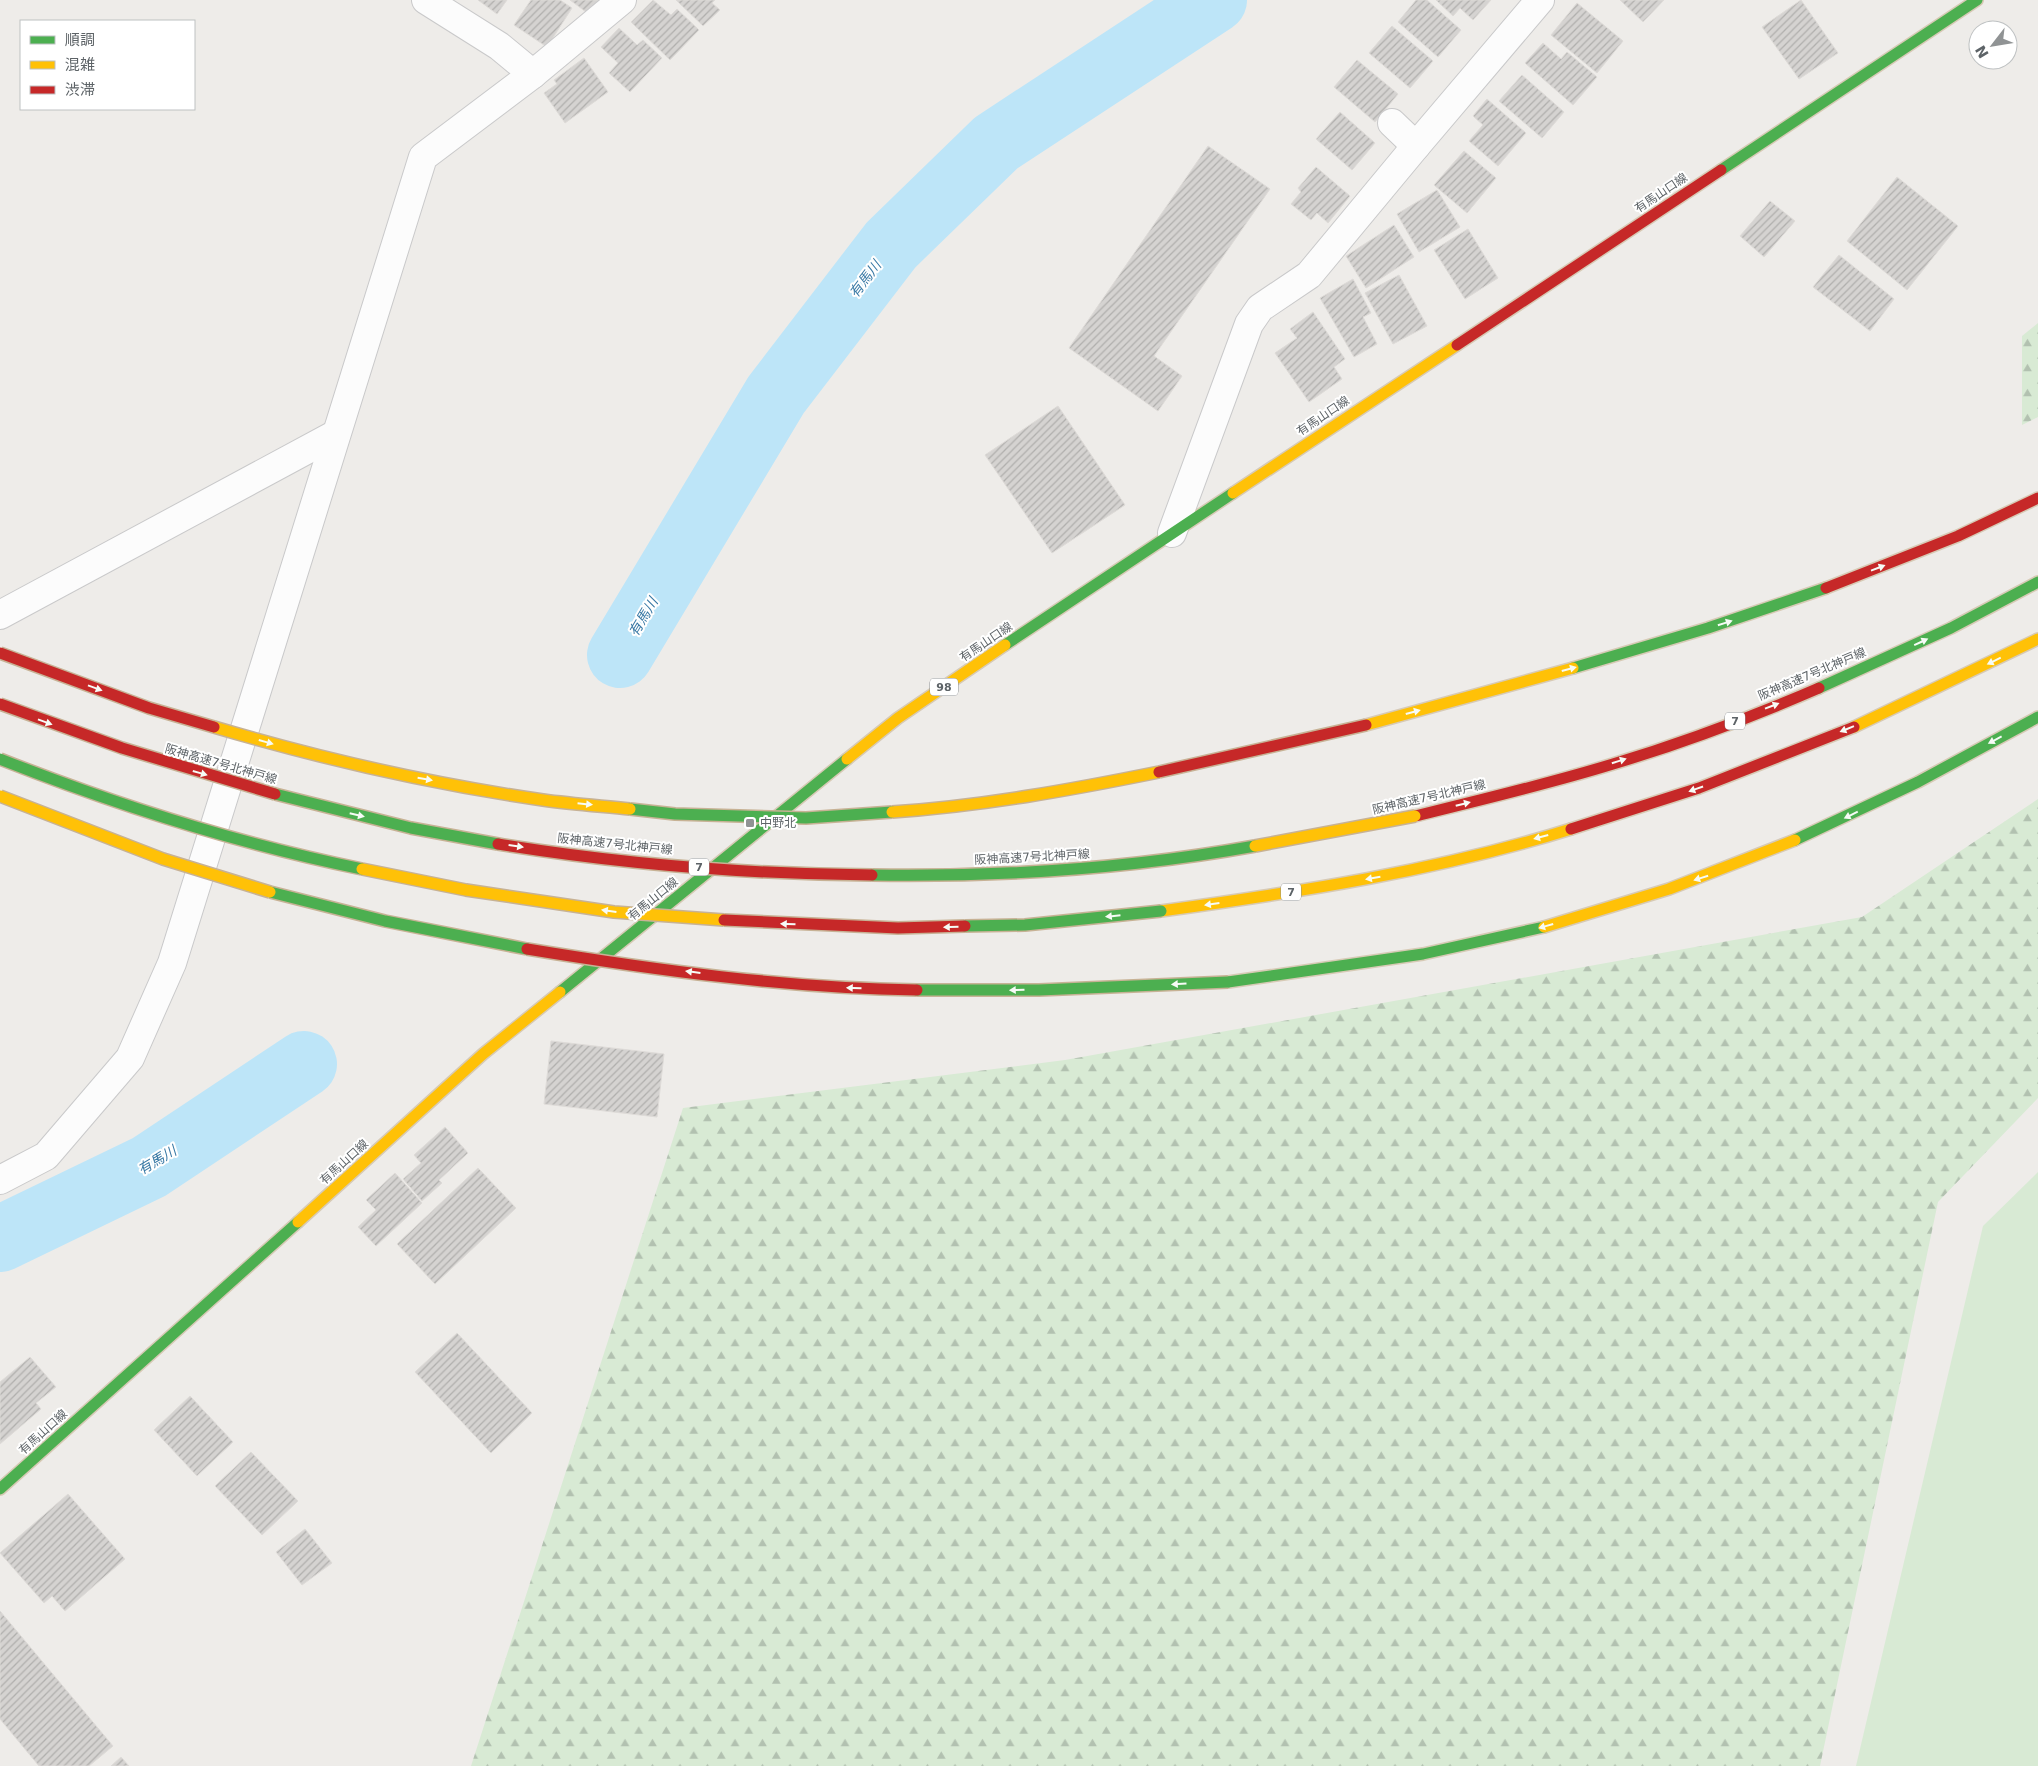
<svg xmlns="http://www.w3.org/2000/svg" width="2038" height="1766" font-family="'DejaVu Sans','Noto Sans JP',sans-serif">
<defs>
<pattern id="forest-firs" width="22" height="20" patternUnits="userSpaceOnUse" patternTransform="scale(1.25)"><rect width="22" height="20" fill="#d8ead4"/><path d="M5 1l3.5 6h-7zM16 11l3.5 6h-7z" fill="#b2c1b0"/></pattern>
<pattern id="building-hatch" width="6" height="6" patternUnits="userSpaceOnUse" patternTransform="scale(1.25)"><rect width="6" height="6" fill="#d5d3d1"/><path d="M-1 1l2-2M0 6l6-6M5 7l2-2" fill="none" stroke="#b0afad"/></pattern>
</defs>
<rect width="100%" height="100%" fill="#eeece9"/>
<path fill="#d8ead4" d="M 2038,1172 L 2038,1766 L 1856,1766 L 1983,1226 Z"/>
<g fill="url(#forest-firs)">
<path d="M 2038,323 L 2038,417 L 2022,425 L 2022,336 Z"/>
<path d="M 2038,799 L 2038,1098 L 1938,1202 L 1820,1766 L 471,1766 L 683,1108 L 1065,1060 L 1862,917 Z"/>
</g>
<g fill="none" stroke-linecap="round" stroke-linejoin="round">
<g stroke="#bde5f8" stroke-width="66">
<path d="M 620,655 L 776,395 L 891,245 L 996,143 L 1214,0"/>
<path d="M 0,1239 L 149,1167 L 304,1064"/>
</g>
</g>
<g fill="url(#building-hatch)" stroke="#dedbd8">
<path d="M 478,0 L 507,0 L 497,14 Z"/>
<path d="M 531,0 L 560,0 L 572,8 L 547,47 L 514,25 Z"/>
<path d="M 570,0 L 601,0 L 590,15 Z"/>
<path d="M 653,0 L 671,15 L 677,9 L 699,30 L 670,60 L 631,22 Z"/>
<path d="M 676,0 L 715,0 L 712,3 L 720,10 L 703,26 Z"/>
<path d="M 1416,0 L 1427,0 L 1461,30 L 1438,57 L 1398,22 Z"/>
<path d="M 1436,0 L 1491,0 L 1473,20 L 1460,8 L 1453,16 Z"/>
<path d="M 1620,0 L 1664,0 L 1643,22 Z"/>
<path d="M 1801,0 L 1838,53 L 1799,79 L 1762,27 Z"/>
<path d="M 1577,3 L 1623,41 L 1597,73 L 1551,35 Z"/>
<path d="M 1392,26 L 1433,61 L 1410,88 L 1369,53 Z"/>
<path d="M 619,28 L 637,45 L 643,40 L 662,58 L 630,92 L 609,73 L 618,63 L 601,47 Z"/>
<path d="M 1543,43 L 1561,59 L 1567,52 L 1597,77 L 1573,105 L 1525,63 Z"/>
<path d="M 584,58 L 608,92 L 565,123 L 544,93 L 557,84 L 554,80 Z"/>
<path d="M 1357,60 L 1398,94 L 1375,122 L 1334,87 Z"/>
<path d="M 1522,75 L 1564,112 L 1542,138 L 1499,101 Z"/>
<path d="M 1487,99 L 1526,133 L 1498,166 L 1469,141 L 1483,125 L 1473,116 Z"/>
<path d="M 1340,112 L 1375,143 L 1352,170 L 1316,139 Z"/>
<path d="M 1208,146 L 1270,189 L 1154,356 L 1182,376 L 1158,411 L 1069,348 Z"/>
<path d="M 1464,151 L 1496,178 L 1467,213 L 1434,185 Z"/>
<path d="M 1316,167 L 1350,196 L 1328,223 L 1317,213 L 1311,220 L 1291,204 L 1301,192 L 1298,188 Z"/>
<path d="M 1897,177 L 1958,226 L 1907,290 L 1847,241 Z"/>
<path d="M 1437,190 L 1460,227 L 1419,252 L 1397,214 Z"/>
<path d="M 1770,201 L 1795,221 L 1764,257 L 1740,236 Z"/>
<path d="M 1394,225 L 1414,257 L 1366,288 L 1346,256 Z"/>
<path d="M 1468,229 L 1498,278 L 1465,299 L 1434,250 Z"/>
<path d="M 1839,255 L 1894,299 L 1870,331 L 1813,287 Z"/>
<path d="M 1399,275 L 1427,326 L 1393,344 L 1365,293 Z"/>
<path d="M 1353,279 L 1371,313 L 1363,317 L 1377,344 L 1354,357 L 1320,298 Z"/>
<path d="M 1313,312 L 1345,359 L 1334,367 L 1342,379 L 1309,402 L 1275,353 L 1297,338 L 1290,329 Z"/>
<path d="M 1058,406 L 1125,505 L 1052,553 L 985,455 Z"/>
<path d="M 551,1041 L 664,1054 L 657,1117 L 544,1104 Z"/>
<path d="M 445,1127 L 468,1153 L 439,1180 L 442,1183 L 422,1201 L 403,1179 L 421,1163 L 414,1155 Z"/>
<path d="M 478,1168 L 516,1208 L 435,1284 L 397,1244 Z"/>
<path d="M 395,1173 L 422,1203 L 376,1246 L 358,1227 L 376,1210 L 366,1200 Z"/>
<path d="M 457,1333 L 532,1413 L 491,1453 L 415,1372 Z"/>
<path d="M 30,1357 L 56,1387 L 36,1403 L 41,1409 L 0,1444 L 0,1382 Z"/>
<path d="M 190,1396 L 233,1442 L 197,1476 L 154,1430 Z"/>
<path d="M 251,1452 L 298,1501 L 262,1535 L 215,1486 Z"/>
<path d="M 68,1494 L 125,1559 L 65,1611 L 52,1596 L 44,1603 L 0,1553 Z"/>
<path d="M 305,1529 L 332,1563 L 302,1585 L 276,1552 Z"/>
<path d="M 0,1611 L 113,1746 L 89,1766 L 39,1766 L 0,1719 Z"/>
<path d="M 121,1757 L 129,1766 L 111,1766 Z"/>
</g>
<g fill="none" stroke-linecap="round" stroke-linejoin="round">
<g stroke="#c9c9ca" stroke-width="30">
<g id="street">
<path d="M 426,0 L 499,46 L 533,74"/>
<path d="M 1392,123 L 1416,146"/>
<path d="M 1172,533 L 1249,324 L 1260,308 L 1309,275 L 1416,146 L 1540,0"/>
<path d="M 0,615 L 336,434"/>
<path d="M 0,1180 L 46,1156 L 130,1058 L 172,963 L 423,157 L 533,74 L 622,0"/>
</g>
</g>
<g stroke="#d7cab5" stroke-width="14">
<g id="fast">
<path d="M 1721,170 L 1977,0"/>
<path d="M 1005,645 L 1233,493"/>
<path d="M 1573,668 L 1708,628 L 1826,588"/>
<path d="M 1819,688 L 1951,628 L 2038,582"/>
<path d="M 1795,840 L 1918,782 L 2038,717"/>
<path d="M 1228,982 L 1423,954 L 1544,927"/>
<path d="M 560,992 L 847,759"/>
<path d="M 0,1489 L 298,1222"/>
</g>
</g>
<g stroke="#d7cab5" stroke-width="14">
<g id="slow">
<path d="M 1233,493 L 1457,345"/>
<path d="M 1366,725 L 1573,668"/>
<path d="M 1854,727 L 2038,639"/>
<path d="M 847,759 L 898,718 L 1005,645"/>
<path d="M 1161,911 C 1299,892 1437,871 1571,829"/>
<path d="M 1544,927 L 1669,889 L 1795,840"/>
<path d="M 298,1222 L 483,1054 L 560,992"/>
</g>
</g>
<g stroke="#d7cab5" stroke-width="14">
<g id="jam">
<path d="M 1457,345 L 1721,170"/>
<path d="M 1826,588 L 1958,536 L 2038,498"/>
<path d="M 1415,816 C 1481,800 1548,784 1613,764 C 1683,743 1752,717 1819,688"/>
<path d="M 1571,829 L 1699,788 L 1854,727"/>
</g>
</g>
<use href="#street" stroke="#fcfcfc" stroke-width="28"/>
<use href="#fast" stroke="#4caf50" stroke-width="11"/>
<use href="#slow" stroke="#ffc107" stroke-width="11"/>
<use href="#jam" stroke="#c62828" stroke-width="11"/>
<g stroke="#c7b295" stroke-width="14" stroke-linecap="butt">
<g id="fast-bridge">
<path d="M 0,759 C 117,805 239,844 362,869"/>
<path d="M 275,794 L 411,828 L 498,844"/>
<path d="M 630,809 L 675,814 L 806,818 L 892,812"/>
<path d="M 872,875 C 1001,877 1128,869 1255,846"/>
<path d="M 270,892 L 385,921 L 527,949"/>
<path d="M 965,926 L 1025,925 L 1161,911"/>
<path d="M 917,990 L 1039,990 L 1228,982"/>
</g>
</g>
<g stroke="#c7b295" stroke-width="14" stroke-linecap="butt">
<g id="slow-bridge">
<path d="M 214,727 C 322,759 432,784 543,800 C 572,804 601,806 630,809"/>
<path d="M 0,796 L 163,859 L 270,892"/>
<path d="M 892,812 C 982,806 1070,790 1159,772"/>
<path d="M 1255,846 L 1415,816"/>
<path d="M 362,869 L 466,890 L 614,912 L 724,920"/>
</g>
</g>
<g stroke="#c7b295" stroke-width="14" stroke-linecap="butt">
<g id="jam-bridge">
<path d="M 0,653 L 149,708 L 214,727"/>
<path d="M 0,704 L 122,748 L 275,794"/>
<path d="M 1159,772 L 1366,725"/>
<path d="M 498,844 C 621,864 747,874 872,875"/>
<path d="M 724,920 L 898,928 L 965,926"/>
<path d="M 527,949 C 655,970 786,988 917,990"/>
</g>
</g>
<use href="#fast-bridge" stroke="#4caf50" stroke-width="11"/>
<use href="#slow-bridge" stroke="#ffc107" stroke-width="11"/>
<use href="#jam-bridge" stroke="#c62828" stroke-width="11"/>
</g>
<defs><path id="oneway-solid" d="M-6-.8H1V-3.2L6.5 0L1 3.2V.8H-6Z" transform="scale(1.25)"/></defs>
<g fill="#f6fbf6">
<use href="#oneway-solid" transform="translate(1878 568) rotate(-21)"/>
<use href="#oneway-solid" transform="translate(1725 623) rotate(-18)"/>
<use href="#oneway-solid" transform="translate(1921 642) rotate(-25)"/>
<use href="#oneway-solid" transform="translate(1994 661) rotate(154)"/>
<use href="#oneway-solid" transform="translate(1569 669) rotate(-15)"/>
<use href="#oneway-solid" transform="translate(95 688) rotate(20)"/>
<use href="#oneway-solid" transform="translate(1772 706) rotate(-21)"/>
<use href="#oneway-solid" transform="translate(1413 712) rotate(-15)"/>
<use href="#oneway-solid" transform="translate(45 722) rotate(20)"/>
<use href="#oneway-solid" transform="translate(1847 729) rotate(158)"/>
<use href="#oneway-solid" transform="translate(1995 740) rotate(152)"/>
<use href="#oneway-solid" transform="translate(266 742) rotate(16)"/>
<use href="#oneway-solid" transform="translate(1619 761) rotate(-17)"/>
<use href="#oneway-solid" transform="translate(200 773) rotate(16)"/>
<use href="#oneway-solid" transform="translate(425 779) rotate(10)"/>
<use href="#oneway-solid" transform="translate(1696 789) rotate(161)"/>
<use href="#oneway-solid" transform="translate(585 804) rotate(6)"/>
<use href="#oneway-solid" transform="translate(1463 804) rotate(-14)"/>
<use href="#oneway-solid" transform="translate(357 815) rotate(13)"/>
<use href="#oneway-solid" transform="translate(1851 815) rotate(154)"/>
<use href="#oneway-solid" transform="translate(1541 837) rotate(165)"/>
<use href="#oneway-solid" transform="translate(516 846) rotate(8)"/>
<use href="#oneway-solid" transform="translate(1373 878) rotate(170)"/>
<use href="#oneway-solid" transform="translate(1701 878) rotate(162)"/>
<use href="#oneway-solid" transform="translate(1212 904) rotate(172)"/>
<use href="#oneway-solid" transform="translate(609 911) rotate(-172)"/>
<use href="#oneway-solid" transform="translate(1113 916) rotate(174)"/>
<use href="#oneway-solid" transform="translate(788 924) rotate(-178)"/>
<use href="#oneway-solid" transform="translate(1546 926) rotate(164)"/>
<use href="#oneway-solid" transform="translate(951 927) rotate(179)"/>
<use href="#oneway-solid" transform="translate(693 972) rotate(-173)"/>
<use href="#oneway-solid" transform="translate(1179 984) rotate(177)"/>
<use href="#oneway-solid" transform="translate(854 988) rotate(-178)"/>
<use href="#oneway-solid" transform="translate(1017 990) rotate(178)"/>
</g>
<rect fill="#909394" stroke="#fff" stroke-width="2" x="745" y="818" width="10" height="10" rx="2.5"/>
<g text-anchor="middle" stroke-width="4" stroke-linejoin="round" paint-order="stroke">
<g fill="#fff" stroke="#8e9295" stroke-width="1">
<rect x="930" y="678.5" width="28" height="17" rx="4"/>
<rect x="1725" y="712.5" width="20" height="17" rx="4"/>
<rect x="689" y="858.5" width="20" height="17" rx="4"/>
<rect x="1281" y="883.5" width="20" height="17" rx="4"/>
</g>
<g font-size="11" font-weight="bold" fill="#5d6367">
<text x="944" y="691">98</text>
<text x="1735" y="725">7</text>
<text x="699" y="871">7</text>
<text x="1291" y="896">7</text>
</g>
<g font-size="12" fill="#5d6367" stroke="#fff">
<text transform="translate(1661 193) rotate(-34)" y="4">有馬山口線</text>
<text transform="translate(1323 416) rotate(-34)" y="4">有馬山口線</text>
<text transform="translate(986 642) rotate(-34)" y="4">有馬山口線</text>
<text transform="translate(1812 674) rotate(-23)" y="4">阪神高速7号北神戸線</text>
<text transform="translate(221 764) rotate(16)" y="4">阪神高速7号北神戸線</text>
<text transform="translate(1429 797) rotate(-13)" y="4">阪神高速7号北神戸線</text>
<text transform="translate(615 844) rotate(6)" y="4">阪神高速7号北神戸線</text>
<text transform="translate(1032 857) rotate(-3)" y="4">阪神高速7号北神戸線</text>
<text transform="translate(653 899) rotate(-39)" y="4">有馬山口線</text>
<text transform="translate(344 1162) rotate(-42)" y="4">有馬山口線</text>
<text transform="translate(43 1432) rotate(-42)" y="4">有馬山口線</text>
</g>
<g font-size="12" fill="#5d6367" stroke="#fff" text-anchor="start">
<text x="760" y="827">中野北</text>
</g>
<g font-size="14" font-style="italic" fill="#3979a5" stroke="#fff">
<text transform="translate(865 279) rotate(-53)" y="5">有馬川</text>
<text transform="translate(643 617) rotate(-59)" y="5">有馬川</text>
<text transform="translate(157 1160) rotate(-31)" y="5">有馬川</text>
</g>
</g>
<rect x="20" y="20" width="175" height="90" fill="#ffffff" stroke="#bec1c2"/>
<rect x="30" y="36" width="25" height="8" fill="#4caf50" stroke="#bec1c2"/>
<text x="65" y="45" font-size="15" fill="#5d6367">順調</text>
<rect x="30" y="61" width="25" height="8" fill="#ffc107" stroke="#bec1c2"/>
<text x="65" y="70" font-size="15" fill="#5d6367">混雑</text>
<rect x="30" y="86" width="25" height="8" fill="#c62828" stroke="#bec1c2"/>
<text x="65" y="95" font-size="15" fill="#5d6367">渋滞</text>
<g transform="translate(1993 45) rotate(239)"><circle r="24" fill="#ffffff" stroke="#bec1c2"/>
<path d="M0-4L9 19L0 12L-9 19Z" fill="#909394"/>
<text y="-8" font-size="14" font-weight="bold" text-anchor="middle" fill="#5d6367">N</text>
</g>
</svg>
